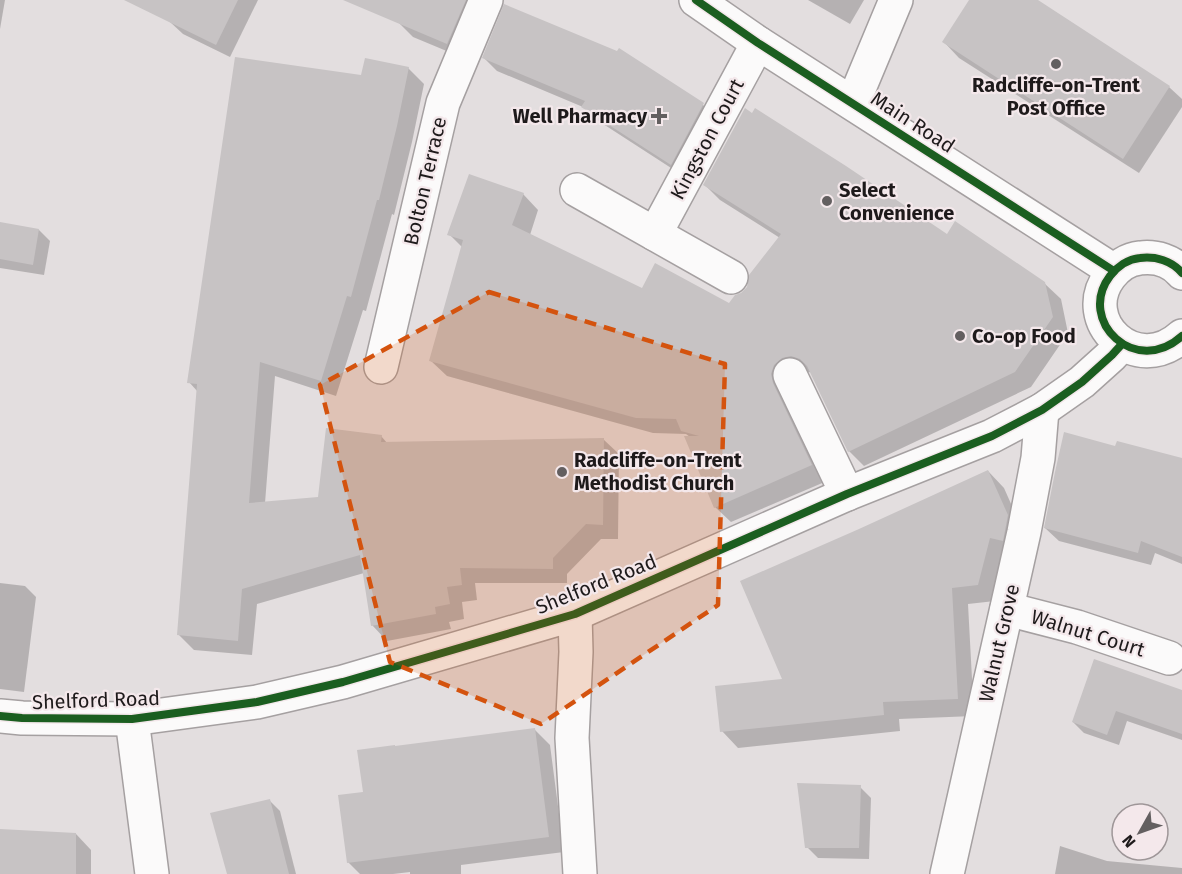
<svg xmlns="http://www.w3.org/2000/svg" width="1182" height="874" font-family="'Fira Sans',sans-serif">
<rect width="100%" height="100%" fill="#e3dedf"/>
<g fill="#0003">
<path d="M 0,0 L 5,0 L 0,29 Z"/>
<path d="M 179,0 L 258,0 L 230,57 L 183,34 L 169,21 Z"/>
<path d="M 406,0 L 484,0 L 461,57 L 413,37 L 399,23 Z"/>
<path d="M 808,0 L 864,0 L 850,24 Z"/>
<path d="M 971,0 L 1034,0 L 1169,87 L 1182,99 L 1182,107 L 1139,173 L 959,58 L 944,42 Z"/>
<path d="M 620,51 L 703,105 L 717,118 L 685,177 L 597,120 L 583,107 L 497,71 L 484,58 L 618,53 Z"/>
<path d="M 408,68 L 424,84 L 412,142 L 394,215 L 392,214 L 366,311 L 363,310 L 336,396 L 275,376 L 265,503 L 319,498 L 381,436 L 388,444 L 603,439 L 619,454 L 618,539 L 601,539 L 567,574 L 567,583 L 475,583 L 477,600 L 462,602 L 464,619 L 449,622 L 451,629 L 387,641 L 372,625 L 364,573 L 257,604 L 252,655 L 194,650 L 179,635 L 198,392 L 189,382 L 362,77 Z"/>
<path d="M 705,185 L 947,236 L 1044,283 L 1061,299 L 1068,333 L 1031,387 L 864,466 L 849,451 L 811,372 L 797,374 L 827,481 L 731,522 L 715,507 L 690,437 L 686,434 L 653,433 L 447,376 L 431,361 L 462,247 L 449,234 L 523,194 L 538,210 L 530,235 L 643,290 L 729,305 L 748,287 L 780,238 L 720,200 Z"/>
<path d="M 0,223 L 39,230 L 50,241 L 44,275 L 0,268 Z"/>
<path d="M 1116,448 L 1182,459 L 1182,564 L 1155,553 L 1151,565 L 1059,541 L 1045,528 Z"/>
<path d="M 988,471 L 1004,488 L 1024,533 L 995,601 L 968,604 L 974,716 L 899,719 L 900,731 L 738,748 L 722,731 L 785,680 Z"/>
<path d="M 0,583 L 25,586 L 36,597 L 24,692 L 0,689 Z"/>
<path d="M 1182,692 L 1182,740 L 1127,721 L 1119,745 L 1084,733 L 1073,722 Z"/>
<path d="M 534,729 L 550,745 L 564,852 L 461,865 L 461,874 L 410,874 L 410,872 L 393,874 L 360,874 L 348,862 L 365,794 Z"/>
<path d="M 860,787 L 871,798 L 869,859 L 818,858 L 807,847 Z"/>
<path d="M 269,800 L 280,811 L 296,874 L 229,874 Z"/>
<path d="M 0,830 L 76,834 L 91,850 L 91,874 L 0,874 Z"/>
<path d="M 1060,846 L 1107,861 L 1182,868 L 1182,874 L 1055,874 Z"/>
</g>
<g fill="#c7c3c4">
<path d="M 124,0 L 238,0 L 216,45 Z"/>
<path d="M 343,0 L 466,0 L 447,44 Z"/>
<path d="M 969,0 L 1038,0 L 1170,86 L 1123,159 L 942,42 Z"/>
<path d="M 504,4 L 617,51 L 619,48 L 704,103 L 671,165 L 581,107 L 585,101 L 482,58 Z"/>
<path d="M 235,57 L 361,75 L 365,58 L 409,67 L 397,126 L 379,200 L 377,200 L 351,297 L 347,296 L 321,381 L 260,362 L 249,503 L 318,497 L 326,428 L 382,435 L 381,442 L 604,438 L 603,525 L 586,524 L 553,558 L 553,569 L 460,568 L 462,585 L 447,587 L 450,604 L 435,607 L 436,614 L 371,626 L 360,555 L 242,589 L 238,641 L 177,635 L 197,384 L 187,383 Z"/>
<path d="M 745,108 L 752,113 L 755,108 L 846,166 L 947,234 L 955,221 L 1045,282 L 1053,317 L 1015,372 L 848,452 L 807,366 L 800,359 L 791,356 L 782,358 L 774,365 L 771,374 L 773,383 L 812,465 L 714,508 L 684,436 L 699,436 L 681,431 L 676,419 L 636,418 L 429,361 L 463,240 L 447,235 L 469,174 L 524,193 L 512,225 L 642,288 L 655,263 L 729,303 L 735,295 L 741,293 L 747,287 L 749,275 L 781,234 L 703,185 Z"/>
<path d="M 0,222 L 39,229 L 33,265 L 0,259 Z"/>
<path d="M 1064,432 L 1115,446 L 1117,441 L 1182,458 L 1182,557 L 1141,541 L 1138,553 L 1044,528 L 1055,472 Z"/>
<path d="M 988,470 L 1008,515 L 1003,541 L 990,538 L 978,585 L 952,588 L 958,699 L 883,702 L 884,715 L 720,732 L 715,686 L 782,679 L 740,581 L 859,529 Z"/>
<path d="M 1094,659 L 1182,690 L 1182,734 L 1116,711 L 1107,735 L 1072,722 Z"/>
<path d="M 535,728 L 549,837 L 347,863 L 338,795 L 363,792 L 357,750 L 395,745 L 395,746 Z"/>
<path d="M 797,783 L 861,785 L 859,848 L 805,848 Z"/>
<path d="M 270,799 L 289,874 L 227,874 L 210,813 Z"/>
<path d="M 0,829 L 76,833 L 76,874 L 0,874 Z"/>
</g>
<g fill="none" stroke-linecap="round" stroke-linejoin="round">
<g stroke="#a5a0a1" stroke-width="36">
<g id="minor">
<path d="M 696,0 L 758,43 L 1114,271"/>
<path d="M 853,103 L 896,0"/>
<path d="M 577,190 L 731,277"/>
<path d="M 655,234 L 758,43"/>
<path d="M 1182,273 C 1172,261 1156,256 1140,258 C 1128,259 1117,267 1110,276 C 1076,321 1136,378 1182,336"/>
<path d="M 381,367 L 443,103 L 486,0"/>
<path d="M 790,375 L 847,494"/>
<path d="M 1007,609 L 1077,627 L 1169,658"/>
<path d="M 575,614 L 576,652 L 572,738 L 580,874"/>
<path d="M 0,716 L 22,718 L 132,719 L 257,702 L 343,682 L 575,614 L 847,494 L 992,436 L 1042,410 L 1082,382 L 1112,355 L 1122,344"/>
<path d="M 132,719 L 152,874"/>
<path d="M 947,874 L 1024,532 L 1038,458 L 1042,410"/>
</g>
</g>
<use href="#minor" stroke="#fbfafa" stroke-width="33"/>
<g stroke="#f4e8eb" stroke-width="11">
<g id="cycleway">
<path d="M 696,0 L 758,43 L 1114,271"/>
<path d="M 1182,273 C 1172,261 1156,256 1140,258 C 1128,259 1117,267 1110,276 C 1076,321 1136,378 1182,336"/>
<path d="M 0,716 L 22,718 L 132,719 L 257,702 L 343,682 L 575,614 L 847,494 L 992,436 L 1042,410 L 1082,382 L 1112,355 L 1122,344"/>
</g>
</g>
<use href="#cycleway" stroke="#1b5e20" stroke-width="8"/>
</g>
<path fill="#d4530e" fill-opacity="0.2" stroke="#d4530e" stroke-width="4.5" stroke-dasharray="12 8" stroke-linejoin="round" d="M 489,292 L 725,364 L 718,605 L 541,724 L 390,662 L 320,385 Z"/>
<g fill="#635f60" stroke="#f4e8eb" stroke-width="2">
<circle cx="1056" cy="64" r="6"/>
<path d="M656 107h6v6h6v6h-6v6h-6v-6h-6v-6h6z"/>
<circle cx="827" cy="201" r="6"/>
<circle cx="960" cy="336" r="6"/>
<circle cx="562" cy="472" r="6"/>
</g>
<g text-anchor="middle" stroke-width="4.5" stroke-linejoin="round" paint-order="stroke">
<g font-size="20" font-weight="bold" fill="#1e1a1b" stroke="#f4e8eb" text-anchor="start">
<text x="1056" y="92" text-anchor="middle">Radcliffe-on-Trent<tspan x="1056" dy="23">Post Office</tspan></text>
<text x="647" y="123" text-anchor="end">Well Pharmacy</text>
<text x="839" y="197">Select<tspan x="839" dy="23">Convenience</tspan></text>
<text x="972" y="343">Co-op Food</text>
<text x="574" y="467">Radcliffe-on-Trent<tspan x="574" dy="23">Methodist Church</tspan></text>
</g>
<g font-size="20" fill="#1e1a1b" stroke="#f4e8eb">
<text transform="translate(913 122) rotate(33)" y="7">Main Road</text>
<text transform="translate(707 139) rotate(-62)" y="7">Kingston Court</text>
<text transform="translate(425 181) rotate(-77)" y="7">Bolton Terrace</text>
<text transform="translate(596 584) rotate(-22)" y="7">Shelford Road</text>
<text transform="translate(1088 633) rotate(17)" y="7">Walnut Court</text>
<text transform="translate(999 643) rotate(-77)" y="7">Walnut Grove</text>
<text transform="translate(96 700) rotate(-2)" y="7">Shelford Road</text>
</g>
</g>
<g transform="translate(1140 832) rotate(230)"><circle r="28" fill="#f4e8eb" stroke="#9e9698" stroke-width="1.5"/>
<path d="M0-4.5L10 22L0 15L-10 22Z" fill="#635f60"/>
<text y="-9" font-size="16" font-weight="bold" text-anchor="middle" fill="#1e1a1b">N</text>
</g>
</svg>
